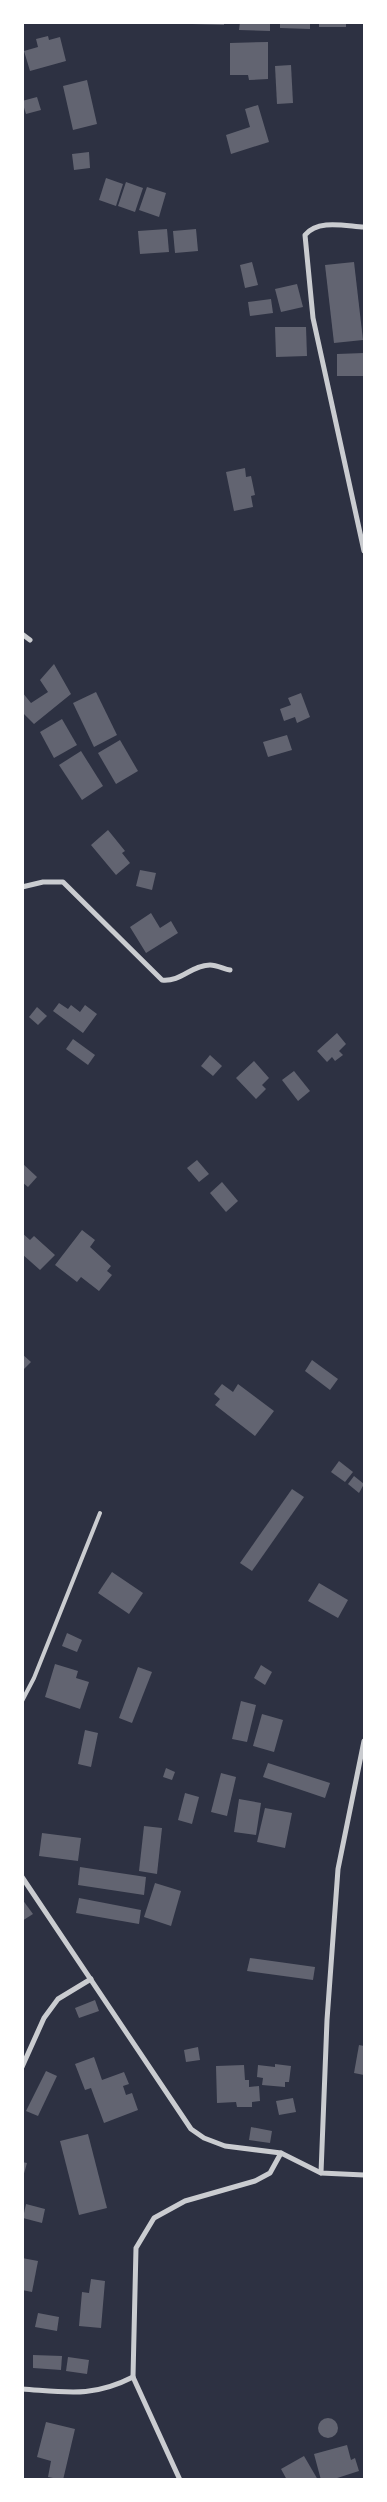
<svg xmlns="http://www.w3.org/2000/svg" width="387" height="2502" font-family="'PT Sans',sans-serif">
<rect width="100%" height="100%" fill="#2d3142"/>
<g fill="#626471">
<path d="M 192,22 L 224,22 L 224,25 L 192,24 Z"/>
<path d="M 240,22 L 270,22 L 270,31 L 239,30 Z"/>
<path d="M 280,22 L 310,22 L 310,29 L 280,28 Z"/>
<rect x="319" y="22" width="27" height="5"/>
<path d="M 48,36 L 49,40 L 60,37 L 66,61 L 30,71 L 24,51 L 38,47 L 36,39 Z"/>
<path d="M 268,42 L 268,79 L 249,80 L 248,75 L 230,75 L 230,43 Z"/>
<path d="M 291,65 L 293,103 L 277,104 L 275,66 Z"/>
<path d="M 87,80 L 97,124 L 73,130 L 63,86 Z"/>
<path d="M 37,97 L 41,110 L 26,114 L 22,101 Z"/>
<path d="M 258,105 L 269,142 L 231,154 L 226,135 L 250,127 L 245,109 Z"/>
<path d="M 89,152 L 90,168 L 74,170 L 72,154 Z"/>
<path d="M 106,178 L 123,184 L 116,206 L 99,200 Z"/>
<path d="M 126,182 L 143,188 L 135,212 L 118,206 Z"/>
<path d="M 147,187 L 166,193 L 159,217 L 139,210 Z"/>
<path d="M 167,229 L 169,252 L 140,254 L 138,231 Z"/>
<path d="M 196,229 L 198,251 L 175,253 L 173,231 Z"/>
<path d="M 252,262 L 258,285 L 245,288 L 240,265 Z"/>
<path d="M 354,262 L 363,340 L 334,343 L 325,265 Z"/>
<path d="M 297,284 L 303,307 L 281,312 L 275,289 Z"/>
<path d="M 271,299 L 273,313 L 250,316 L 248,302 Z"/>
<path d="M 275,327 L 306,327 L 307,356 L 276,357 Z"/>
<path d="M 364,353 L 364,376 L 337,376 L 337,354 Z"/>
<path d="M 245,468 L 246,477 L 251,476 L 255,495 L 251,496 L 253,507 L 234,511 L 226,472 Z"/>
<path d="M 54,664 L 71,694 L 34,724 L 22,712 L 22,692 L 31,703 L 48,692 L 40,680 Z"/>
<path d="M 96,692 L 117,735 L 94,747 L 73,703 Z"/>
<path d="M 301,693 L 310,717 L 297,723 L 295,717 L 284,721 L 280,709 L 291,705 L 288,698 Z"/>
<path d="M 62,719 L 77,745 L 54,758 L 40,732 Z"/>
<path d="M 287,735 L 292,750 L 268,757 L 263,742 Z"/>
<path d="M 120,740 L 138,771 L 116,784 L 98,753 Z"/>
<path d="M 81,751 L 103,786 L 82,800 L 59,765 Z"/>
<path d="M 108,830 L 125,851 L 122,853 L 130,863 L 116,875 L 91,845 Z"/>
<path d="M 140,870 L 156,873 L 152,890 L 136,886 Z"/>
<path d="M 151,913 L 160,928 L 171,921 L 178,933 L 146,953 L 130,927 Z"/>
<path d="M 59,1003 L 68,1009 L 71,1005 L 80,1012 L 85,1005 L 97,1014 L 83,1033 L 53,1011 Z"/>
<path d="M 37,1007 L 47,1016 L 38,1025 L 29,1017 Z"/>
<path d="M 337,1033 L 346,1044 L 339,1051 L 343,1055 L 335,1061 L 332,1057 L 327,1062 L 317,1051 Z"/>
<path d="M 73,1039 L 95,1055 L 88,1065 L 66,1049 Z"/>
<path d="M 210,1055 L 222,1066 L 213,1076 L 201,1066 Z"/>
<path d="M 254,1061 L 269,1078 L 262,1085 L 266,1089 L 256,1099 L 236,1078 Z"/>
<path d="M 294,1071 L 310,1091 L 298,1101 L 282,1080 Z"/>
<path d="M 197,1160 L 209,1174 L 199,1182 L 187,1168 Z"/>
<path d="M 22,1163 L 37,1177 L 28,1187 L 22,1182 Z"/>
<path d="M 222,1182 L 238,1201 L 226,1212 L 210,1193 Z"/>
<path d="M 82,1230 L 95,1240 L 90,1247 L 111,1266 L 107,1271 L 112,1275 L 99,1291 L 81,1277 L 77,1282 L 55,1265 Z"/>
<path d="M 22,1233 L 30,1240 L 34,1236 L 55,1255 L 40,1270 L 22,1254 Z"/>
<path d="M 22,1354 L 31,1362 L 22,1371 Z"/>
<path d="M 312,1360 L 338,1379 L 330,1390 L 305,1371 Z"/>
<path d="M 222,1384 L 233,1392 L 238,1384 L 274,1411 L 255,1436 L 215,1405 L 220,1399 L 214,1394 Z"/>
<path d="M 339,1461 L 353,1472 L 345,1482 L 331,1472 Z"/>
<path d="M 354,1476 L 364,1484 L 359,1493 L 348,1484 Z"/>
<path d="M 292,1489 L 304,1497 L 252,1571 L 240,1563 Z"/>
<path d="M 112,1572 L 143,1593 L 129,1614 L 98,1593 Z"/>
<path d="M 319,1583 L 348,1600 L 338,1618 L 308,1601 Z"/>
<path d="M 67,1633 L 82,1640 L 77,1652 L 62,1646 Z"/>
<path d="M 55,1664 L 78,1671 L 76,1678 L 89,1682 L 80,1709 L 45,1697 Z"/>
<path d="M 261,1665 L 272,1672 L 265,1685 L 254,1678 Z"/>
<path d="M 138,1667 L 152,1672 L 132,1723 L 119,1718 Z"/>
<path d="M 241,1701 L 256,1705 L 247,1742 L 232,1739 Z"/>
<path d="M 262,1714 L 283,1720 L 274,1752 L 253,1746 Z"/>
<path d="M 85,1730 L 98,1733 L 91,1767 L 78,1764 Z"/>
<path d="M 268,1763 L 330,1783 L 325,1798 L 263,1777 Z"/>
<path d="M 166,1768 L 175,1772 L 172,1780 L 163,1777 Z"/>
<path d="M 221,1773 L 236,1777 L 227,1816 L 211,1812 Z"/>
<path d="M 185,1793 L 199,1797 L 192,1824 L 178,1820 Z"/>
<path d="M 239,1799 L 261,1803 L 256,1835 L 234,1832 Z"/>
<path d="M 265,1808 L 292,1813 L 285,1848 L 257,1842 Z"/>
<path d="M 144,1826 L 162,1828 L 157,1874 L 139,1871 Z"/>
<path d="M 42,1833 L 81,1838 L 78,1861 L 39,1856 Z"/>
<path d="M 80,1867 L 146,1877 L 144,1895 L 78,1885 Z"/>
<path d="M 155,1883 L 181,1891 L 171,1926 L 144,1917 Z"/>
<path d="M 79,1898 L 141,1910 L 139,1924 L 76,1913 Z"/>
<path d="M 22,1899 L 33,1914 L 22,1921 Z"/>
<path d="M 250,1958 L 315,1967 L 313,1980 L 247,1971 Z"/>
<path d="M 95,2000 L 99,2011 L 79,2018 L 75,2008 Z"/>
<path d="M 359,2045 L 364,2046 L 364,2075 L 354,2073 Z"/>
<path d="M 198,2047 L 200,2060 L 186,2062 L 184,2050 Z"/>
<path d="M 94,2057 L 102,2080 L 124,2072 L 129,2084 L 123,2086 L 126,2095 L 132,2093 L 138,2110 L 104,2123 L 91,2088 L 85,2090 L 75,2064 Z"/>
<path d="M 275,2064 L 291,2066 L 289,2082 L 285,2082 L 285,2087 L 262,2085 L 263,2078 L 257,2077 L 258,2065 L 275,2067 Z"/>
<path d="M 244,2065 L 245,2080 L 249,2080 L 249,2087 L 259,2086 L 260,2101 L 252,2102 L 252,2107 L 237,2107 L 236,2102 L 217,2103 L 216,2066 Z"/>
<path d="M 46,2071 L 57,2076 L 38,2116 L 26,2111 Z"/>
<path d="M 293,2098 L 296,2112 L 279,2115 L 276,2101 Z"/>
<path d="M 251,2127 L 272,2131 L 270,2143 L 249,2140 Z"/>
<path d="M 88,2134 L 107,2208 L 79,2215 L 60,2141 Z"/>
<path d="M 22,2162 L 27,2163 L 23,2177 L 22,2177 Z"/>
<path d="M 26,2204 L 45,2209 L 42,2223 L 23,2218 Z"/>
<path d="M 22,2258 L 38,2261 L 32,2292 L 22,2290 Z"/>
<path d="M 91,2279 L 105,2281 L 101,2328 L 79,2326 L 82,2292 L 89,2293 Z"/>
<path d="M 38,2313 L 59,2317 L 57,2331 L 35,2327 Z"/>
<path d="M 33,2355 L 62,2356 L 61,2370 L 33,2368 Z"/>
<path d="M 68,2357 L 89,2360 L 87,2374 L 66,2371 Z"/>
<circle cx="328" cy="2428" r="10"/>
<path d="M 46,2422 L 75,2429 L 63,2480 L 48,2477 L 51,2461 L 37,2457 Z"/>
<path d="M 347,2445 L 351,2460 L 355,2458 L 359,2471 L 331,2480 L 321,2480 L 314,2454 Z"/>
<path d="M 304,2456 L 318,2480 L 287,2480 L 281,2469 Z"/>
</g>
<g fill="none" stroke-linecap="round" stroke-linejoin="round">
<path stroke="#caccd0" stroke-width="4" d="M 22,1701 L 34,1678 L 100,1513"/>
<g stroke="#caccd0" stroke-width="5">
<path d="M 364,227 C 345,226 318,219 305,235 L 313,318 L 364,551"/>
<path d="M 22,634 L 30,640"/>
<path d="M 22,887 L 43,882 L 63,882 L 162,980 C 181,982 192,965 210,965 C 217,965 224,969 230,970"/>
<path d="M 22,1877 L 191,2129 L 204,2138 L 225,2146 L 281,2153 L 321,2173 L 364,2175"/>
<path d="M 22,2067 L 44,2018 L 58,1999 L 91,1979"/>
<path d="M 321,2173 L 327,2020 L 338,1869 L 364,1741"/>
<path d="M 22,2389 C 66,2392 92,2398 133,2377"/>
<path d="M 180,2480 L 133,2377 L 136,2248 L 154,2218 L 185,2201 L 255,2181 L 270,2173 L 281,2153"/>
</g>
</g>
<rect width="387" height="2502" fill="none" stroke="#ffffff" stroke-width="48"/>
</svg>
